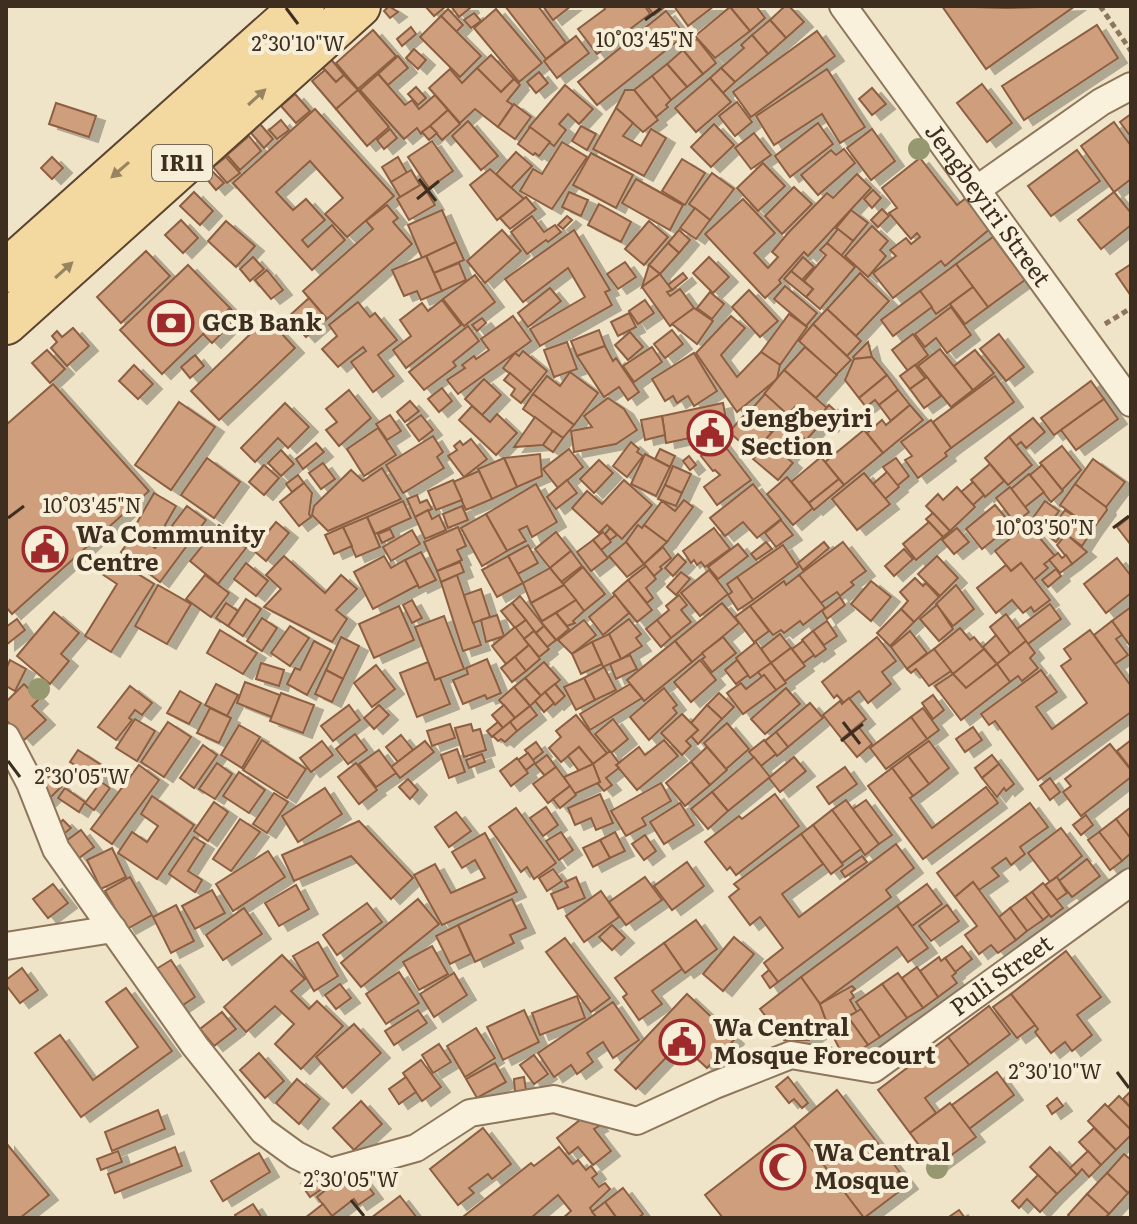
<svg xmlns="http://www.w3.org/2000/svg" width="1137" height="1224" font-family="Literata,serif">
<defs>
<filter id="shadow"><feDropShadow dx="9" dy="5" stdDeviation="0" flood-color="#0004"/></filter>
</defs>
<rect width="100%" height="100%" fill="#f0e4c8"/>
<g fill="#cf9f7d" stroke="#8d5f41" stroke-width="2" filter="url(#shadow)">
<path d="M 389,6 L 398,12 L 390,18 L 384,11 Z"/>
<path d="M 425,6 L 444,6 L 445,7 L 434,16 Z"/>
<path d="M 451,6 L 469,6 L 470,8 L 459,17 Z"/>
<path d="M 505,6 L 538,6 L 566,43 L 546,59 Z"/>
<path d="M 543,6 L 571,6 L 553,20 Z"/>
<path d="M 603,6 L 645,6 L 650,14 L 597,54 L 578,29 L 605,9 Z"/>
<path d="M 647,6 L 666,6 L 654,15 Z"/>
<path d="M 674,6 L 714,6 L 688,26 Z"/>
<path d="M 756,6 L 765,18 L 750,31 L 730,7 Z"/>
<path d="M 785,6 L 789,6 L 804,22 L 786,38 L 770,20 Z"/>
<path d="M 942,6 L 1006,8 L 1075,6 L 986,69 Z"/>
<path d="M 730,7 L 750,31 L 715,58 L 695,36 Z"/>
<path d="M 448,9 L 463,25 L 456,32 L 441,16 Z"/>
<path d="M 496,9 L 542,63 L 519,82 L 474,28 Z"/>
<path d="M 666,11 L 685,35 L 597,105 L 578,82 Z"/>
<path d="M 474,13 L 481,21 L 471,28 L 464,20 Z"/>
<path d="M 441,16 L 481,56 L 460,77 L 420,37 Z"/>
<path d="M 770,20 L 786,38 L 768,54 L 752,35 Z"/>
<path d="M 1097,25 L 1118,58 L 1024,120 L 1002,86 Z"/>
<path d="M 411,27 L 416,34 L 402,46 L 397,39 Z"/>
<path d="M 373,30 L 396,56 L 358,89 L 336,63 Z"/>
<path d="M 817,31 L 835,56 L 751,117 L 733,92 Z"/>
<path d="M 752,35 L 768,54 L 735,82 L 721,68 L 744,48 L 741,45 Z"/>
<path d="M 576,36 L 589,53 L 557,78 L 544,61 Z"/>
<path d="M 697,39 L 716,63 L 703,74 L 683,50 Z"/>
<path d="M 414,49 L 426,60 L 418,69 L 406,58 Z"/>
<path d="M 683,50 L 703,74 L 687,87 L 667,64 Z"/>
<path d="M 491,55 L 514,79 L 501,92 L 477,68 Z"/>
<path d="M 398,56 L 408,68 L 388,85 L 378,74 Z"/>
<path d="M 330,58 L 344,75 L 336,82 L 321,66 Z"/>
<path d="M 667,64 L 687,87 L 671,100 L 652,76 Z"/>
<path d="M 477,68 L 501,92 L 514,79 L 520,85 L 507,101 L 513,105 L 498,127 L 475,109 L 460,123 L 429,88 L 450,69 L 462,83 Z"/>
<path d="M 721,68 L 735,82 L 723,93 L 710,78 Z"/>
<path d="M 827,69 L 865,127 L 840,143 L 822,114 L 774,145 L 756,116 Z"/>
<path d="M 325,70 L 336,82 L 344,75 L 358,90 L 336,109 L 312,81 Z"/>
<path d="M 539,72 L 548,83 L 536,93 L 527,82 Z"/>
<path d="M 378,74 L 405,105 L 412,100 L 419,109 L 435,95 L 448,110 L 421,134 L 417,128 L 404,139 L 360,90 Z"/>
<path d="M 652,76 L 671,100 L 666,105 L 668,107 L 656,117 L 634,90 Z"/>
<path d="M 710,78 L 731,102 L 696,132 L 675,108 Z"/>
<path d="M 982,84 L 1012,123 L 987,142 L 957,103 Z"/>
<path d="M 565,85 L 593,109 L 579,124 L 568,114 L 559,124 L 566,130 L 554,146 L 529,127 Z"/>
<path d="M 416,87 L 426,98 L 418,105 L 408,94 Z"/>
<path d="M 872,88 L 886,104 L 872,115 L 859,99 Z"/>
<path d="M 358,90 L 389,127 L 367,146 L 336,109 Z"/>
<path d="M 625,90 L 634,90 L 658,120 L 643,132 L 616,108 Z"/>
<path d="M 295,94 L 310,111 L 296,123 L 281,106 Z"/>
<path d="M 737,102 L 752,122 L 735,136 L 719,116 Z"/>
<path d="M 56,103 L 96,116 L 89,137 L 49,124 Z"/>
<path d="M 514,104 L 531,117 L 515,139 L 498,127 Z"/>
<path d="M 616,108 L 633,123 L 623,136 L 641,146 L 651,129 L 666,138 L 644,176 L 593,149 Z"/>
<path d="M 315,109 L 394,196 L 347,237 L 325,214 L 343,198 L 310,161 L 276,192 L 293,210 L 306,199 L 325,220 L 302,240 L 308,247 L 332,225 L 345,240 L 312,270 L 233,183 Z"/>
<path d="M 448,110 L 460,124 L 442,140 L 430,126 Z"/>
<path d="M 1131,114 L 1131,137 L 1120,122 Z"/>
<path d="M 281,120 L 289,130 L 277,139 L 269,130 Z"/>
<path d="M 468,121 L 498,156 L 481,170 L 452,136 Z"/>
<path d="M 1114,122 L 1131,146 L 1131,179 L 1114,192 L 1081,146 Z"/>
<path d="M 818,123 L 833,144 L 790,177 L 775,156 Z"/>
<path d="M 260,124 L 273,139 L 264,148 L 251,133 Z"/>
<path d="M 714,124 L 734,145 L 711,167 L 691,147 Z"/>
<path d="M 430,126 L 437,133 L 429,140 L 422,132 Z"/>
<path d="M 581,126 L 596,134 L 587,150 L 572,141 Z"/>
<path d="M 530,127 L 550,142 L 539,156 L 535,153 L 533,155 L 518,144 Z"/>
<path d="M 390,129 L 397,138 L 384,149 L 377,140 Z"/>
<path d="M 872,129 L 895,161 L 871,180 L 847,148 Z"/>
<path d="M 754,133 L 771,155 L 751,169 L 735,148 Z"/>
<path d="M 249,136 L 261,151 L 240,170 L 227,155 Z"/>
<path d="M 432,141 L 453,171 L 429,188 L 408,157 Z"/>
<path d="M 562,142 L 587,157 L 552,209 L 520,191 L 533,169 L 542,174 Z"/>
<path d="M 844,149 L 855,163 L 818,195 L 801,175 L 831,150 L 836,155 Z"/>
<path d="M 1077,150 L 1100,181 L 1051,216 L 1028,186 Z"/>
<path d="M 516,152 L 532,166 L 511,188 L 496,174 Z"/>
<path d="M 591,153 L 633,175 L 616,208 L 573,185 Z"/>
<path d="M 52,157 L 63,168 L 52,179 L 41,168 Z"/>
<path d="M 226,157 L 240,173 L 227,183 L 213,167 Z"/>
<path d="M 398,157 L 407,173 L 391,182 L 382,167 Z"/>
<path d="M 920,158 L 957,205 L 966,198 L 991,228 L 945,266 L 941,261 L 893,298 L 873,273 L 896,256 L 890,250 L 906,238 L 911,244 L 920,237 L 917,233 L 911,239 L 889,213 L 897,208 L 882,188 Z"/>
<path d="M 682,159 L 705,173 L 685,205 L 662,191 Z"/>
<path d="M 763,163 L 785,186 L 758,211 L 737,188 Z"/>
<path d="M 490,169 L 524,199 L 497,220 L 470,185 Z"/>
<path d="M 411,170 L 420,185 L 400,197 L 391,182 Z"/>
<path d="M 212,171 L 224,183 L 216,190 L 205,177 Z"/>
<path d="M 712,173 L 734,189 L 710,220 L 689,204 Z"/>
<path d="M 857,174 L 871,188 L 808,256 L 804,252 L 779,280 L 781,283 L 765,298 L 705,234 L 743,199 L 775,233 L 754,253 L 768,268 L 778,257 L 772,252 L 789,232 L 827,193 L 833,198 Z"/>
<path d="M 636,179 L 683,205 L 670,230 L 622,203 Z"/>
<path d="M 422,184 L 435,205 L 409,220 L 397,199 Z"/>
<path d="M 794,187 L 812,204 L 782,234 L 765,216 Z"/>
<path d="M 873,190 L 881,198 L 872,208 L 864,199 Z"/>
<path d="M 194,192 L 213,211 L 200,225 L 180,206 Z"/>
<path d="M 569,192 L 588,200 L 581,216 L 562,207 Z"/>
<path d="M 1114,192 L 1131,213 L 1131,225 L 1101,249 L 1078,220 Z"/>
<path d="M 526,197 L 536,209 L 510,229 L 500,218 Z"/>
<path d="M 599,204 L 631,222 L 621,242 L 588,225 Z"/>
<path d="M 387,205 L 398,218 L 393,222 L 412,244 L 327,319 L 303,291 L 373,229 L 366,221 Z"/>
<path d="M 695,208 L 710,220 L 696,239 L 680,228 Z"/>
<path d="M 882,209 L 889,216 L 878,227 L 871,220 Z"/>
<path d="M 442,210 L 456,242 L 422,258 L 408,225 Z"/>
<path d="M 851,210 L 868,223 L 853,241 L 836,228 Z"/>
<path d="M 532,216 L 544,232 L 555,225 L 561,232 L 548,242 L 546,240 L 527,254 L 511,232 Z"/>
<path d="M 567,216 L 572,220 L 563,229 L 558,225 Z"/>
<path d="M 181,220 L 198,238 L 183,253 L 165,235 Z"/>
<path d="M 226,221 L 255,246 L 236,267 L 208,241 Z"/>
<path d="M 649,221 L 668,237 L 644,265 L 625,249 Z"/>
<path d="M 872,226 L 888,241 L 880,250 L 886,256 L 868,277 L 845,256 Z"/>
<path d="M 838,229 L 853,241 L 841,256 L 827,243 Z"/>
<path d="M 502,230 L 521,251 L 485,283 L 467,261 Z"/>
<path d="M 574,230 L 610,290 L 605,292 L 612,305 L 540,346 L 530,329 L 585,297 L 568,268 L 523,302 L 505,279 Z"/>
<path d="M 679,230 L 690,240 L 679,253 L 668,243 Z"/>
<path d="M 993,237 L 1025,280 L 988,307 L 956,264 Z"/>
<path d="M 456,242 L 464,260 L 434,273 L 426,256 Z"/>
<path d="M 668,243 L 679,253 L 660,274 L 649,265 Z"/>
<path d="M 827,243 L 855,267 L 820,309 L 806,297 L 813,289 L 804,281 L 826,255 L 820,250 Z"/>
<path d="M 146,251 L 170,276 L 121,323 L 97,297 Z"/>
<path d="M 426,256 L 442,291 L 421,300 L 417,291 L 404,296 L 392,270 Z"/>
<path d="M 253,257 L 264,269 L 250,281 L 240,269 Z"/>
<path d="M 709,257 L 729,277 L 713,293 L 693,273 Z"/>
<path d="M 803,257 L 814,267 L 802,280 L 791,271 Z"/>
<path d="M 625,262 L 636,277 L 618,289 L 607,274 Z"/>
<path d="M 459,263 L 466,280 L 442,291 L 434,273 Z"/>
<path d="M 956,264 L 973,287 L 936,314 L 920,291 Z"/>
<path d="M 1131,264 L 1131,296 L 1116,274 Z"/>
<path d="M 188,265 L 230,308 L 162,374 L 120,330 Z"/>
<path d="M 649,265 L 660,274 L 642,287 Z"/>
<path d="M 267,270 L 283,290 L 271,299 L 255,280 Z"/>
<path d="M 791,271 L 813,289 L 806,297 L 784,279 Z"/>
<path d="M 683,273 L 687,278 L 672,290 L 668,285 Z"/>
<path d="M 860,273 L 889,301 L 856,336 L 827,309 Z"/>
<path d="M 660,274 L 672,290 L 667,292 L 670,296 L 680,289 L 694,308 L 670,326 L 642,287 Z"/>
<path d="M 475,275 L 495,302 L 464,326 L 443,299 Z"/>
<path d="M 785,286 L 817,313 L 806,326 L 774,299 Z"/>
<path d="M 973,287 L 988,307 L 965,324 L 950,304 Z"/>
<path d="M 550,288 L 561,301 L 528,327 L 518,313 Z"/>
<path d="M 749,290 L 778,321 L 760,337 L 732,307 Z"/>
<path d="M 920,291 L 932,307 L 893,336 L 881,320 Z"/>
<path d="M 710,292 L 724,304 L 712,319 L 697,308 Z"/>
<path d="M 309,298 L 327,319 L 306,337 L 288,317 Z"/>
<path d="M 442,300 L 461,325 L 406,368 L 393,350 L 411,336 L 400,320 L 422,303 L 428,311 Z"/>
<path d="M 645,300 L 654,313 L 638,324 L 629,311 Z"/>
<path d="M 358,302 L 370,317 L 375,313 L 397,340 L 378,355 L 394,376 L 373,392 L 351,362 L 366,351 L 363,347 L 338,367 L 322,349 L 337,336 L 329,325 Z"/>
<path d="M 951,307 L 971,335 L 947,353 L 936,338 L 925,347 L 915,334 Z"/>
<path d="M 230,308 L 239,318 L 231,325 L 222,316 Z"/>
<path d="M 694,308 L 713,321 L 697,344 L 672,324 Z"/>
<path d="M 827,309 L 861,341 L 847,356 L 813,324 Z"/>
<path d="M 629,313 L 636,327 L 618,336 L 611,322 Z"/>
<path d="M 789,314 L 807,327 L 780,365 L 761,352 Z"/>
<path d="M 222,316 L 230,325 L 212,343 L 203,334 Z"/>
<path d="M 513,316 L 531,341 L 458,394 L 447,380 L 465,368 L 462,365 L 474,356 L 476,359 L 489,350 L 481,339 Z"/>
<path d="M 731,316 L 745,328 L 721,355 L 737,377 L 761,352 L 780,365 L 777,379 L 737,412 L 696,353 Z"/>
<path d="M 267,318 L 295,348 L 219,420 L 191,391 Z"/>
<path d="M 482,318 L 486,323 L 477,331 L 472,325 Z"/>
<path d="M 813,324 L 851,360 L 836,375 L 799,341 Z"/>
<path d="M 468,326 L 479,341 L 453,362 L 456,366 L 424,390 L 409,372 Z"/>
<path d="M 73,328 L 89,346 L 67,366 L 51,348 L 57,342 L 52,336 L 57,331 L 62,337 Z"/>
<path d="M 599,330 L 605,346 L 577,356 L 571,341 Z"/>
<path d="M 672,330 L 683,344 L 665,358 L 654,344 Z"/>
<path d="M 630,332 L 643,347 L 628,360 L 615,345 Z"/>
<path d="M 913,334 L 928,355 L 908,371 L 892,350 Z"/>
<path d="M 999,334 L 1024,367 L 1006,381 L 980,349 Z"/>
<path d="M 567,342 L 577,369 L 554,377 L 544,350 Z"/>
<path d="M 868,342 L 872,357 L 854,359 L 853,357 Z"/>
<path d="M 605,346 L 613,361 L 616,358 L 639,392 L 628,400 L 619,387 L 604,397 L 577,356 Z"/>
<path d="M 652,347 L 662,362 L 634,382 L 623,366 Z"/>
<path d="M 805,347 L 837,375 L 816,398 L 784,370 Z"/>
<path d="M 940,349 L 973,390 L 951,407 L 918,366 Z"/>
<path d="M 47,350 L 65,369 L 50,383 L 32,363 Z"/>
<path d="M 975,350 L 994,373 L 973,390 L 954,366 Z"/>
<path d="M 523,351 L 547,371 L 531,391 L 503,368 L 515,353 L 519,356 Z"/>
<path d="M 694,353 L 717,391 L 694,406 L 688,396 L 677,403 L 673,396 L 665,401 L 652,379 Z"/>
<path d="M 195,355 L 204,366 L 190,378 L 181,367 Z"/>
<path d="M 872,357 L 887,375 L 859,398 L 845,380 L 854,359 Z"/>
<path d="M 134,365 L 153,384 L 138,399 L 119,381 Z"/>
<path d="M 915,365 L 925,378 L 910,389 L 900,376 Z"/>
<path d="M 784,370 L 827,408 L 813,423 L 795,407 L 788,415 L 764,394 Z"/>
<path d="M 570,372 L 598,393 L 574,425 L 533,394 L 547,376 L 560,386 Z"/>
<path d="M 510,373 L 531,391 L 521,403 L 511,395 L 515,389 L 504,380 Z"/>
<path d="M 887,375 L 898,390 L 879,405 L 875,400 L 866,407 L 859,398 Z"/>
<path d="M 995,376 L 1014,402 L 951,448 L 933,422 Z"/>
<path d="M 927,377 L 941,396 L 924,408 L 910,389 Z"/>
<path d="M 484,379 L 501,395 L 482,415 L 465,399 Z"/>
<path d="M 1091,381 L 1104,399 L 1054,435 L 1041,418 Z"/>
<path d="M 53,384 L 149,491 L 12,614 L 6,607 L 6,425 Z"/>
<path d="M 442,388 L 452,401 L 439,412 L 428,399 Z"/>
<path d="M 349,390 L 371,418 L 339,446 L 326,430 L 337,422 L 326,409 Z"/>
<path d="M 898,390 L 910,405 L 891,421 L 879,405 Z"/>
<path d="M 533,394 L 574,425 L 563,438 L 523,409 Z"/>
<path d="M 765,394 L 788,415 L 772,433 L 749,412 Z"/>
<path d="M 608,398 L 624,409 L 637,430 L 616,444 L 574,452 L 571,431 L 592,427 L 584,416 Z"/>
<path d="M 1104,399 L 1118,419 L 1076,450 L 1061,430 Z"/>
<path d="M 410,401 L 419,411 L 405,422 L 397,412 Z"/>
<path d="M 179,402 L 215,427 L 171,490 L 135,465 Z"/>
<path d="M 285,403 L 309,427 L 288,448 L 278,438 L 255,462 L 241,448 Z"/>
<path d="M 723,403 L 728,430 L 666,443 L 662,416 Z"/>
<path d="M 829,405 L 840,415 L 829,427 L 818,418 Z"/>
<path d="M 910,405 L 923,420 L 883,453 L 867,433 L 882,420 L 886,425 Z"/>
<path d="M 472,406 L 490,422 L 497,414 L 517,433 L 496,455 L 459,420 Z"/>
<path d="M 795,407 L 818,427 L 806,440 L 783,420 Z"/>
<path d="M 748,411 L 772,433 L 753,453 L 729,432 Z"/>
<path d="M 390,415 L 401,431 L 387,440 L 376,424 Z"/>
<path d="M 421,415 L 433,430 L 419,441 L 407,425 Z"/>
<path d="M 662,416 L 665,435 L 645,440 L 641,420 Z"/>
<path d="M 535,417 L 553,431 L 543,445 L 514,447 Z"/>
<path d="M 1033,418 L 1045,432 L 1026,448 L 1021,442 L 1016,446 L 1009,437 Z"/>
<path d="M 931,420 L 951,448 L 945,453 L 947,456 L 918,478 L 905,460 L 912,456 L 901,442 Z"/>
<path d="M 780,423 L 801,442 L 787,458 L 766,439 Z"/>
<path d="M 378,428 L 396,455 L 364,476 L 347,449 Z"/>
<path d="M 864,430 L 883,453 L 844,485 L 825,462 Z"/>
<path d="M 553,431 L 563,438 L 553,452 L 543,445 Z"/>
<path d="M 433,436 L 443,452 L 437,457 L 444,468 L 403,493 L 386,465 Z"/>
<path d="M 1009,437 L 1032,465 L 1008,485 L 985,458 Z"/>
<path d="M 471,439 L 487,459 L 464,477 L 448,456 L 457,450 L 454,446 L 460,441 L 463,445 Z"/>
<path d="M 721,441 L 751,480 L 717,505 L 704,487 L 720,475 L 715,470 L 713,471 L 701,456 Z"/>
<path d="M 631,442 L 639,449 L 637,452 L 643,456 L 627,477 L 613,466 Z"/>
<path d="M 769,442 L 793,463 L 778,480 L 753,459 Z"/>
<path d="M 316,443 L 324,452 L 303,469 L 296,459 Z"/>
<path d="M 1062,446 L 1081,470 L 1062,490 L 1040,463 Z"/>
<path d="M 569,449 L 583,467 L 558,488 L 543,469 Z"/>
<path d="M 660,449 L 675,456 L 670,467 L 655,459 Z"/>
<path d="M 281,450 L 294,464 L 281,476 L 268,463 Z"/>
<path d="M 540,454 L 542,476 L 517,487 L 504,458 Z"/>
<path d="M 645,454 L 670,467 L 656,496 L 631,484 Z"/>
<path d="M 689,456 L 696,465 L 690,470 L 683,461 Z"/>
<path d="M 821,457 L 839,479 L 809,503 L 791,482 Z"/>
<path d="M 207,458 L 240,482 L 214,518 L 181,495 Z"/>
<path d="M 504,458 L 517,487 L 492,499 L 478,469 Z"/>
<path d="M 896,458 L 909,476 L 897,486 L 883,467 Z"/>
<path d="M 1093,459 L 1125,482 L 1106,507 L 1075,484 Z"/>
<path d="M 599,460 L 613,473 L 594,493 L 580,479 Z"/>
<path d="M 323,463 L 335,479 L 321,489 L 309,473 Z"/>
<path d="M 990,464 L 1004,481 L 985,497 L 971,480 Z"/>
<path d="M 264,465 L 279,478 L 264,495 L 249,482 Z"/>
<path d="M 1042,465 L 1063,491 L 1051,502 L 1030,475 Z"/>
<path d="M 673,466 L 691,474 L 682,493 L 665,485 Z"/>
<path d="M 382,468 L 401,499 L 328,531 L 312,515 L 314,506 L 351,470 L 363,481 Z"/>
<path d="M 479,471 L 492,499 L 466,510 L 453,482 Z"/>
<path d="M 887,472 L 899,487 L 885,499 L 873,484 Z"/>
<path d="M 864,473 L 890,504 L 857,530 L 832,499 Z"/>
<path d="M 1029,474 L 1044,492 L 1025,507 L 1011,489 Z"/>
<path d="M 298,475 L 304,483 L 292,492 L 286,484 Z"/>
<path d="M 787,477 L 813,508 L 793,525 L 767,494 Z"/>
<path d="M 839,479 L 844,485 L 814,510 L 809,503 Z"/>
<path d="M 453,480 L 462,500 L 436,510 L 428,491 Z"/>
<path d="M 567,480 L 577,493 L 556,509 L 547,497 Z"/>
<path d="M 624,480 L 652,505 L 622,539 L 607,525 L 599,533 L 572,508 L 587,491 L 602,504 Z"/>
<path d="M 973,482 L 984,495 L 973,505 L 961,492 Z"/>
<path d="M 304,483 L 312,493 L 309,514 L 311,517 L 299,526 L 280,502 Z"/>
<path d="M 536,484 L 557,522 L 532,537 L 527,526 L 519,530 L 526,541 L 507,551 L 486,514 Z"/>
<path d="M 753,484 L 781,519 L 757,538 L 743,522 L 725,536 L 710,518 Z"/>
<path d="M 1075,484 L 1106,507 L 1107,510 L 1093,529 L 1060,505 Z"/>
<path d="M 665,485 L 682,493 L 676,506 L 658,499 Z"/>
<path d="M 957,487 L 975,507 L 950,531 L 926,506 L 938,494 L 943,500 Z"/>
<path d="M 1010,487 L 1029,512 L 1015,523 L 996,498 Z"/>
<path d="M 154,493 L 176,506 L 156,541 L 134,528 Z"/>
<path d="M 417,495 L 420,503 L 427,500 L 432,509 L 415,517 L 407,499 Z"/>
<path d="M 684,500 L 693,507 L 667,542 L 644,525 L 662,501 L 675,511 Z"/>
<path d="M 403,501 L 411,518 L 375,534 L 367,517 Z"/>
<path d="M 1045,501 L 1059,511 L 1044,532 L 1030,522 Z"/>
<path d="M 995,505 L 1012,525 L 982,549 L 966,529 Z"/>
<path d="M 187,506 L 206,520 L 160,582 L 121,552 L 135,533 L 155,548 Z"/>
<path d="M 462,506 L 468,520 L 448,528 L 443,514 Z"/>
<path d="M 428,510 L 432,519 L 439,515 L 446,530 L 425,539 L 415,517 Z"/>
<path d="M 1065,510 L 1093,529 L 1082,546 L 1063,532 L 1056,542 L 1047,535 Z"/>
<path d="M 933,513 L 950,531 L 943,537 L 926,519 Z"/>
<path d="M 486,514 L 507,551 L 482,566 L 461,528 Z"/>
<path d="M 1131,516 L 1131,545 L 1117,527 Z"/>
<path d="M 367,517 L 380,547 L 356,557 L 343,527 Z"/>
<path d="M 781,520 L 793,535 L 776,547 L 765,533 Z"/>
<path d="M 276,522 L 289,533 L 266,561 L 253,550 Z"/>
<path d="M 929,522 L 943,537 L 916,560 L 903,544 Z"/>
<path d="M 1028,524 L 1055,556 L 1044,564 L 1048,568 L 1034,580 L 1021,563 L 1011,571 L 995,551 Z"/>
<path d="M 219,525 L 246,548 L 218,584 L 190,561 Z"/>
<path d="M 638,525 L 642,528 L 644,525 L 667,542 L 644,564 L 626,542 Z"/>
<path d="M 343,527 L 352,546 L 334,554 L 325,535 Z"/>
<path d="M 458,527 L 466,546 L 457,550 L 462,560 L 437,571 L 424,542 Z"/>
<path d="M 610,528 L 617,535 L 610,540 L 605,534 Z"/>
<path d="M 714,528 L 730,549 L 705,567 L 701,562 L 697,565 L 694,560 L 691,563 L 683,551 Z"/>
<path d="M 957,528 L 969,542 L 954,554 L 942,540 Z"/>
<path d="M 390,529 L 394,537 L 382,543 L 378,534 Z"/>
<path d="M 412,530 L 420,544 L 391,561 L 383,547 Z"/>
<path d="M 556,532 L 571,551 L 550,568 L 535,549 Z"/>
<path d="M 603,532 L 611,542 L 601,550 L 593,540 Z"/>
<path d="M 1066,534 L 1087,552 L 1072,564 L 1057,545 Z"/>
<path d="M 593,540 L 608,558 L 591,571 L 577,552 Z"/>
<path d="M 626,542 L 644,564 L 627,577 L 609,556 Z"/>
<path d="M 766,542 L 772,549 L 756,560 L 751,554 Z"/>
<path d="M 824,542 L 829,548 L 803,570 L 798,563 Z"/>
<path d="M 843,542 L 866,571 L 851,582 L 854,585 L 840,596 L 837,592 L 821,603 L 799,575 Z"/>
<path d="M 738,544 L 748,556 L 718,579 L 708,567 Z"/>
<path d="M 528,545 L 538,563 L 518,574 L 508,556 Z"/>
<path d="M 783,545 L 798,567 L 753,600 L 737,577 Z"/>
<path d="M 663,547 L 671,558 L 660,567 L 662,569 L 654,576 L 644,564 Z"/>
<path d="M 904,549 L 913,559 L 894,576 L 885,566 Z"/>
<path d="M 571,551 L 582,566 L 561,582 L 550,568 Z"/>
<path d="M 421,552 L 436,580 L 419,588 L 405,560 Z"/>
<path d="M 1058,553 L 1062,558 L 1066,555 L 1072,564 L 1060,573 L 1049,560 Z"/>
<path d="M 678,554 L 686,562 L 673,576 L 665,568 Z"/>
<path d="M 284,556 L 325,593 L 341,575 L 357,589 L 336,610 L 347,619 L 332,642 L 264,607 L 281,589 L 266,575 Z"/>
<path d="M 384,556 L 391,568 L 405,560 L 418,585 L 373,609 L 354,572 Z"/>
<path d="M 508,556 L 523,583 L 497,597 L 482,570 Z"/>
<path d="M 937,556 L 958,578 L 940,596 L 918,574 Z"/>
<path d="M 112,558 L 154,584 L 111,652 L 85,636 L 117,584 L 102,574 Z"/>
<path d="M 1117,558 L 1131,576 L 1131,593 L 1106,613 L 1084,584 Z"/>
<path d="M 460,562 L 464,572 L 441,582 L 437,571 Z"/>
<path d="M 246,563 L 268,581 L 256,596 L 234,579 Z"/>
<path d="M 1021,563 L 1050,600 L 1034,612 L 1031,607 L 1023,613 L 1012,600 L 996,613 L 977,588 L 1006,565 L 1011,571 Z"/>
<path d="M 646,566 L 656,579 L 646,588 L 653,598 L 647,603 L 628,580 Z"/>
<path d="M 583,567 L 605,594 L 584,611 L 563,584 Z"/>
<path d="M 550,568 L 564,585 L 531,603 L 523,583 Z"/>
<path d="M 1056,569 L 1061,576 L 1048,587 L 1042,580 Z"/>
<path d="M 709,570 L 728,594 L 700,616 L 681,593 Z"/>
<path d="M 681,572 L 690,579 L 676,595 L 667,587 Z"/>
<path d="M 205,575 L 229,593 L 211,617 L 186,599 Z"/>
<path d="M 457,575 L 481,645 L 463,651 L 441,582 Z"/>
<path d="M 799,575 L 825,608 L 803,625 L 800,621 L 784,633 L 781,630 L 773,635 L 750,606 L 784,581 L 786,585 Z"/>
<path d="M 737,577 L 753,600 L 738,610 L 728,595 L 732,592 L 727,584 Z"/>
<path d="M 915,578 L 923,586 L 926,583 L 939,597 L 914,622 L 901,609 L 908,601 L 900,592 Z"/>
<path d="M 628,580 L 652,610 L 637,622 L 613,593 Z"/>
<path d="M 871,581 L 891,597 L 871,621 L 851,604 Z"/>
<path d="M 158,585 L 191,604 L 167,644 L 135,626 Z"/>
<path d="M 564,585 L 576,600 L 542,621 L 531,603 Z"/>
<path d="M 956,585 L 974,609 L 953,626 L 936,604 Z"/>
<path d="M 481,589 L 490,617 L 473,623 L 464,595 Z"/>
<path d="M 615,595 L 629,613 L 603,635 L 589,617 Z"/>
<path d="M 679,595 L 687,605 L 681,610 L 691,622 L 671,638 L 657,620 L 669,610 L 666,606 Z"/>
<path d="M 520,596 L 544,626 L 536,633 L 512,603 Z"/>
<path d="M 840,597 L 845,605 L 827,619 L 822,611 Z"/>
<path d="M 246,599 L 261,609 L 243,636 L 228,626 Z"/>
<path d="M 412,600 L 422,618 L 412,623 L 403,605 Z"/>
<path d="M 576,600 L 584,611 L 573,621 L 575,623 L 567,626 L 556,613 Z"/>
<path d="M 226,603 L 238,611 L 228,626 L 216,618 Z"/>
<path d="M 512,603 L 526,620 L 515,628 L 501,611 Z"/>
<path d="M 722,603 L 739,623 L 692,662 L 675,641 Z"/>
<path d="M 1050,604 L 1061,619 L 1028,644 L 1017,629 Z"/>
<path d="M 937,605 L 953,629 L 939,641 L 920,619 Z"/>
<path d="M 399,606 L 414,640 L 374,658 L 359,624 Z"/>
<path d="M 750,606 L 769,631 L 754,642 L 735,617 Z"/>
<path d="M 1131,607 L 1131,647 L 1112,621 Z"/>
<path d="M 901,609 L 914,622 L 890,646 L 877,633 Z"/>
<path d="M 54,612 L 79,633 L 61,654 L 69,661 L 50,684 L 17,656 Z"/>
<path d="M 556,613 L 569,629 L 556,640 L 541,622 Z"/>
<path d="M 1006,614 L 1026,641 L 1010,654 L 990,627 Z"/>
<path d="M 497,615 L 504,636 L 486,642 L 481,620 Z"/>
<path d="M 444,616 L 464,669 L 435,680 L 415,627 Z"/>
<path d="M 262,618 L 277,628 L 262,651 L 247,641 Z"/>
<path d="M 17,619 L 25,630 L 6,645 L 6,627 Z"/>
<path d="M 629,619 L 641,634 L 636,638 L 642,646 L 621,659 L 609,634 Z"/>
<path d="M 526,620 L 534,631 L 524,639 L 515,628 Z"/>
<path d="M 584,620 L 596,635 L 572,654 L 558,640 Z"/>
<path d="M 657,620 L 671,638 L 661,647 L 646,629 Z"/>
<path d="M 827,621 L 837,636 L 824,645 L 813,631 Z"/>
<path d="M 1112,621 L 1122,635 L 1116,639 L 1128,655 L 1115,664 L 1094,635 Z"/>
<path d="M 290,626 L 309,638 L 290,666 L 271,653 Z"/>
<path d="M 544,626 L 556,640 L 547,647 L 536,633 Z"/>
<path d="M 515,627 L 529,645 L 506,664 L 492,646 Z"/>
<path d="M 960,628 L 970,640 L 974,637 L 984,649 L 953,674 L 934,649 Z"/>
<path d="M 220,630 L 257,653 L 243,674 L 207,653 Z"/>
<path d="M 1090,630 L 1131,686 L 1131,712 L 1038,780 L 995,721 L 989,725 L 981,714 L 1041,670 L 1057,692 L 1036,707 L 1052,729 L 1087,703 L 1061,666 L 1071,659 L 1064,649 Z"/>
<path d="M 534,631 L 549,649 L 539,657 L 524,639 Z"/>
<path d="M 813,631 L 826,649 L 815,657 L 802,640 Z"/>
<path d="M 910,631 L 927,653 L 907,669 L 891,647 Z"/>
<path d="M 609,634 L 621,659 L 603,667 L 592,642 Z"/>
<path d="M 780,634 L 791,648 L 771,663 L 761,649 Z"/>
<path d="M 996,635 L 1010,654 L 997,664 L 983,647 Z"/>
<path d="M 341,637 L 359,646 L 343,679 L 326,670 Z"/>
<path d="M 723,637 L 736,653 L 712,672 L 702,659 L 705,657 L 702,653 Z"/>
<path d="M 877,637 L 896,661 L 882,672 L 891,684 L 868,703 L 859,691 L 844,703 L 837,695 L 834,698 L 822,682 Z"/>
<path d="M 314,641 L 331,650 L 307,695 L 287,684 L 295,668 L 300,670 Z"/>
<path d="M 675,641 L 692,662 L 644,701 L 627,680 Z"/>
<path d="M 803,641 L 814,655 L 803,663 L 792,649 Z"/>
<path d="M 1026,641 L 1035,653 L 1030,658 L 1038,668 L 1022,681 L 1018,676 L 1010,682 L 997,664 Z"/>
<path d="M 592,642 L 602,664 L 581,674 L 572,654 Z"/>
<path d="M 756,642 L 771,663 L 750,678 L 736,658 Z"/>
<path d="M 529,645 L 540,659 L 526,671 L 515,657 Z"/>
<path d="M 791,648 L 805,666 L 785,681 L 771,663 Z"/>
<path d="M 934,649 L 951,671 L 929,686 L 916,669 L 911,673 L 907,669 Z"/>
<path d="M 984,649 L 997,664 L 966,688 L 953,674 Z"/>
<path d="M 630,655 L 637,669 L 616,679 L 610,664 Z"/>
<path d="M 515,657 L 526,671 L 512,682 L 501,668 Z"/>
<path d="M 487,659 L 501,693 L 487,699 L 485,695 L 463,704 L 453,680 L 468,674 L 466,668 Z"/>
<path d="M 10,660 L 26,669 L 15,691 L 6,686 L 6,669 Z"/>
<path d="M 700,660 L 716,680 L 691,702 L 674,682 Z"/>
<path d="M 737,660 L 748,675 L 736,684 L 725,670 Z"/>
<path d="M 428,662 L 435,680 L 440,678 L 450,704 L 417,717 L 400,673 Z"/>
<path d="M 544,662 L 560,680 L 541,696 L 525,678 Z"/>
<path d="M 261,663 L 284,670 L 279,686 L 256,679 Z"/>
<path d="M 771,663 L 786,683 L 776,690 L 764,675 L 762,677 L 758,672 Z"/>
<path d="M 997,664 L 1010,682 L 961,720 L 935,686 L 953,674 L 966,688 Z"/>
<path d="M 376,665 L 395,689 L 372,707 L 354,683 Z"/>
<path d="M 604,667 L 616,690 L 595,700 L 584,678 Z"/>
<path d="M 326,670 L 343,679 L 332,702 L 315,694 Z"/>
<path d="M 764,675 L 776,690 L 743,714 L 727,693 L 741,683 L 746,689 Z"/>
<path d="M 525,678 L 541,696 L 530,706 L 514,687 Z"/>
<path d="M 584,678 L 595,700 L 576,710 L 564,687 Z"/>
<path d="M 245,682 L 280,695 L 272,717 L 237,703 Z"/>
<path d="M 24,684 L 39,699 L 32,706 L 46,720 L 24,740 L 6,720 L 6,702 Z"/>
<path d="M 216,684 L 238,695 L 227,716 L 205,705 Z"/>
<path d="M 555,684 L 565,696 L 555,705 L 545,692 Z"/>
<path d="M 630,684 L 642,698 L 590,730 L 580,714 Z"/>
<path d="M 130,686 L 152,703 L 142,715 L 135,710 L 129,718 L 132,720 L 116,740 L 98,727 Z"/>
<path d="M 514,687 L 530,706 L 515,718 L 499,700 Z"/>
<path d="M 664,688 L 677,705 L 673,708 L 677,713 L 649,740 L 630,717 Z"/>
<path d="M 786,688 L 800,704 L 765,734 L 751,719 Z"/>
<path d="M 180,691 L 201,703 L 189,724 L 167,713 Z"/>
<path d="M 545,692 L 554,703 L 544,712 L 535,701 Z"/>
<path d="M 281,693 L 314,705 L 303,733 L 270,721 Z"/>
<path d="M 719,693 L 734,707 L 722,719 L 707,705 Z"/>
<path d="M 933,695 L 944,710 L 933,719 L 922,703 Z"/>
<path d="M 849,698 L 866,719 L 842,739 L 823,715 L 840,701 L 842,704 Z"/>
<path d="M 810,703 L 823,718 L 788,747 L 776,732 Z"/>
<path d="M 349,705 L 360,720 L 333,741 L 321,726 Z"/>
<path d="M 379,705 L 389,715 L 374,729 L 364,718 Z"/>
<path d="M 504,705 L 515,718 L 503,728 L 492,715 Z"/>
<path d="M 707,705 L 722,719 L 698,744 L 691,736 L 698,730 L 691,723 Z"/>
<path d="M 530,706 L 537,715 L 517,731 L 510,722 Z"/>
<path d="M 210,708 L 231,718 L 219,743 L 197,733 Z"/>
<path d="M 923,708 L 939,730 L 927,739 L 911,717 Z"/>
<path d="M 682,714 L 698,730 L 686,741 L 691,746 L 682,755 L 661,733 Z"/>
<path d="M 576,715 L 607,753 L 593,764 L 579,747 L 561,762 L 549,748 L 561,737 L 556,731 Z"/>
<path d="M 911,717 L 927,739 L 886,769 L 870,748 Z"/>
<path d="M 135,719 L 155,731 L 137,761 L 116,748 Z"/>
<path d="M 613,719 L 628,739 L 611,753 L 595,734 Z"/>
<path d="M 168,722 L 191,737 L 164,777 L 141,762 Z"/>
<path d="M 498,722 L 503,728 L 492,737 L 487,731 Z"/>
<path d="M 510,722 L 517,731 L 505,742 L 501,739 L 498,741 L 493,736 Z"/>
<path d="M 727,723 L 749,749 L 726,769 L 704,743 Z"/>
<path d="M 450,724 L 455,738 L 432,746 L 427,731 Z"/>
<path d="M 471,724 L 473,731 L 480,729 L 486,750 L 464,757 L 455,728 Z"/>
<path d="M 239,725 L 260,737 L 242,768 L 221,755 Z"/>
<path d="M 858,726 L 872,744 L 857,757 L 842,739 Z"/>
<path d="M 973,727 L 982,740 L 965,752 L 956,739 Z"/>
<path d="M 776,732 L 788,747 L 777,756 L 765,741 Z"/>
<path d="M 355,734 L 367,750 L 348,764 L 336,749 Z"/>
<path d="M 401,735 L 413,750 L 398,762 L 386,747 Z"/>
<path d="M 262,740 L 306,769 L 287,798 L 243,770 Z"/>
<path d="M 664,740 L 678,756 L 637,790 L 616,765 L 639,747 L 645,755 Z"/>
<path d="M 764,740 L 776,754 L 761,766 L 749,752 Z"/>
<path d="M 1131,740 L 1131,767 L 1130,768 L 1117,751 Z"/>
<path d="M 322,741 L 333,755 L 311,772 L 300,758 Z"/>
<path d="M 425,741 L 434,752 L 400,778 L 391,767 Z"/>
<path d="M 929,741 L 949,768 L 929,784 L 908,756 Z"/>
<path d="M 536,742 L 543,752 L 533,760 L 525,750 Z"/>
<path d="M 1110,744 L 1131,770 L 1131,777 L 1081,816 L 1063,792 L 1071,786 L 1065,779 Z"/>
<path d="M 203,745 L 217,755 L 194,788 L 180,778 Z"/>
<path d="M 579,747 L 593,764 L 579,771 L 568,756 Z"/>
<path d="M 707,747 L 727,770 L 710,785 L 691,762 Z"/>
<path d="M 457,749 L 465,772 L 449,778 L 441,755 Z"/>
<path d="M 78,750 L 106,768 L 99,780 L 70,762 Z"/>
<path d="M 379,750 L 396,773 L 376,787 L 359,764 Z"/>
<path d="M 610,751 L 619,763 L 616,765 L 619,768 L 606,778 L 612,785 L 604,791 L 597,783 L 600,782 L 593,764 Z"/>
<path d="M 528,753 L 535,763 L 526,770 L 518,760 Z"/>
<path d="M 482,754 L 485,762 L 469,768 L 466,760 Z"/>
<path d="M 547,755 L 556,767 L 545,776 L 535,764 Z"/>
<path d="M 992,755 L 999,764 L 982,778 L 975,768 Z"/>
<path d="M 908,756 L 929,784 L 913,796 L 892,768 Z"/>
<path d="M 754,757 L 770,777 L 728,811 L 712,792 Z"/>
<path d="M 794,757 L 806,771 L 780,792 L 769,778 Z"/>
<path d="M 517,758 L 528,773 L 511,786 L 500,771 Z"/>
<path d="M 691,762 L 710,785 L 685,806 L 666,783 Z"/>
<path d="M 217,763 L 232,774 L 215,799 L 199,789 Z"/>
<path d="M 356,763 L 377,790 L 359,804 L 338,777 Z"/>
<path d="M 593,764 L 600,782 L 574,794 L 564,777 Z"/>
<path d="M 999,764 L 1014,784 L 1006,791 L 1004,788 L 997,797 L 982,778 Z"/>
<path d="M 139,765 L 159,780 L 112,844 L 91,829 Z"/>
<path d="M 556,767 L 570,786 L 548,803 L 533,784 Z"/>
<path d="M 845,767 L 857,784 L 829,804 L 817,787 Z"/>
<path d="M 892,768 L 913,796 L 910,798 L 932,828 L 986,787 L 998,803 L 923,859 L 868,786 Z"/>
<path d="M 239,772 L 265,790 L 249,813 L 223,796 Z"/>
<path d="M 50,775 L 62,786 L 47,801 L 36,790 Z"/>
<path d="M 1050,778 L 1060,792 L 1050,800 L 1040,786 Z"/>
<path d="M 408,779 L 418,790 L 410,799 L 399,787 Z"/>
<path d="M 101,782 L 110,788 L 94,810 L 85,803 Z"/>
<path d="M 661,783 L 671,801 L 642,818 L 646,825 L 626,836 L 611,811 Z"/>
<path d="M 570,786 L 576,795 L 560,808 L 553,799 Z"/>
<path d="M 65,788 L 85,802 L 79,812 L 58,798 Z"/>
<path d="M 325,788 L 342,814 L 298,842 L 282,816 Z"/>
<path d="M 712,792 L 728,811 L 708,829 L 691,809 Z"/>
<path d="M 274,793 L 288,802 L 267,833 L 253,824 Z"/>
<path d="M 600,794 L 613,823 L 596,830 L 591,818 L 575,825 L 568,808 Z"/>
<path d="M 775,794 L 799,826 L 736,875 L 730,867 L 727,870 L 705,842 L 739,816 L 742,819 Z"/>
<path d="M 152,796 L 194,825 L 157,879 L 118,853 L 132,832 L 147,842 L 158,826 L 141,814 Z"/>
<path d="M 846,800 L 879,844 L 865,855 L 832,810 Z"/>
<path d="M 866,800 L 892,835 L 879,844 L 853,809 Z"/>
<path d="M 214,802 L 228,812 L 208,841 L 194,831 Z"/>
<path d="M 680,803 L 694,825 L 664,844 L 650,822 Z"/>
<path d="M 1030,803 L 1048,827 L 1020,847 L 1025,854 L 1011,865 L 1006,858 L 992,868 L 999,876 L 979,890 L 973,882 L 955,897 L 937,873 Z"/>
<path d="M 546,807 L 558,825 L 543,836 L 530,818 Z"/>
<path d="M 1131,807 L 1131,839 L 1116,819 Z"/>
<path d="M 516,808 L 556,863 L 534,879 L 527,867 L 521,872 L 489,827 Z"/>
<path d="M 832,810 L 861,849 L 842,863 L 813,825 Z"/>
<path d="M 456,812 L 471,831 L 449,847 L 435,827 Z"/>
<path d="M 1086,815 L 1093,825 L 1081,835 L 1073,825 Z"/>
<path d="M 240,819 L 260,832 L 231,871 L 213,859 Z"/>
<path d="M 1116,819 L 1131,839 L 1131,853 L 1122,861 L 1099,832 Z"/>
<path d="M 63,820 L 71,828 L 59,838 L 52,830 Z"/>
<path d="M 359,821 L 413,878 L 391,899 L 351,856 L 294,881 L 282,855 Z"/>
<path d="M 813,825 L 843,865 L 831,874 L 801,834 Z"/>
<path d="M 1061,828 L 1082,856 L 1050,882 L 1028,853 Z"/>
<path d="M 81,830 L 94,847 L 79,858 L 66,841 Z"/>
<path d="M 561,832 L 573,850 L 559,860 L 546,841 Z"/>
<path d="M 615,832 L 625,851 L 610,858 L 600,840 Z"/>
<path d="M 1099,832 L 1122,861 L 1110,870 L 1088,840 Z"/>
<path d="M 485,833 L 517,892 L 442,925 L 414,875 L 435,864 L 451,893 L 485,878 L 475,860 L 462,868 L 452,852 Z"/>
<path d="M 801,834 L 823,864 L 782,894 L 799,917 L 896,844 L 914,868 L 886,890 L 891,897 L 778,982 L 764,963 L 783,948 L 760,917 L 750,925 L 729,897 L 739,889 L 734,884 Z"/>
<path d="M 645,835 L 656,851 L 644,860 L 632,844 Z"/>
<path d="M 194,837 L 205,844 L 188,871 L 202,880 L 195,892 L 169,874 Z"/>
<path d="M 600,840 L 610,858 L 593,867 L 583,848 Z"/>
<path d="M 112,848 L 126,877 L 101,889 L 87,860 Z"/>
<path d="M 268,851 L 285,877 L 233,911 L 216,884 Z"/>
<path d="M 862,856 L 867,862 L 845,877 L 841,871 Z"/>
<path d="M 1087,859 L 1100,876 L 1072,897 L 1059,881 Z"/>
<path d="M 687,862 L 704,886 L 672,910 L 654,886 Z"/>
<path d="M 553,869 L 562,881 L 547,891 L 539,878 Z"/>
<path d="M 130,877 L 152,915 L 127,929 L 105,891 Z"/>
<path d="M 576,877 L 585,898 L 558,909 L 551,894 L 568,887 L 565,882 Z"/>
<path d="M 645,877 L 662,900 L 626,925 L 609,902 Z"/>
<path d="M 1057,877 L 1067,893 L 1057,900 L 1045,885 Z"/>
<path d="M 973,882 L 1016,940 L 998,953 L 991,945 L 979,954 L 965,935 L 977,926 L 955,897 Z"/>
<path d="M 1043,883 L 1063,908 L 1051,917 L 1032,892 Z"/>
<path d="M 53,884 L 68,903 L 48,918 L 33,899 Z"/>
<path d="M 927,884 L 942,904 L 912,926 L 897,906 Z"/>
<path d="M 296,885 L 309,909 L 279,926 L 265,903 Z"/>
<path d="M 212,890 L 225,913 L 195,929 L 182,906 Z"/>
<path d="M 601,891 L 619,917 L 584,942 L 566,916 Z"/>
<path d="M 1032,892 L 1049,915 L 1043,920 L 1025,897 Z"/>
<path d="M 1025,897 L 1043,920 L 1027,931 L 1010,908 Z"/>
<path d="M 418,899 L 439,924 L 361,987 L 341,963 Z"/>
<path d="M 512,899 L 526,928 L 510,935 L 514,943 L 475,962 L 458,925 Z"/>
<path d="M 367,903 L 382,922 L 337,955 L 323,935 Z"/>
<path d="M 176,905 L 194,941 L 171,953 L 153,917 Z"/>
<path d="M 947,905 L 959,921 L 931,941 L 919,926 Z"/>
<path d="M 897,906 L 928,948 L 908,962 L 897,947 L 820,1004 L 801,977 Z"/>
<path d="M 244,908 L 262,934 L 223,960 L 206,935 Z"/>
<path d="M 1010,908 L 1027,931 L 1016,940 L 999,917 Z"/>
<path d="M 696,920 L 717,949 L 685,973 L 664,943 Z"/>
<path d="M 458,925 L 471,954 L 450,964 L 436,936 Z"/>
<path d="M 612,925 L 625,938 L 612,950 L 599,937 Z"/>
<path d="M 734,937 L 754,954 L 723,991 L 703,974 Z"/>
<path d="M 565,938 L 610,998 L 591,1012 L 546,952 Z"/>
<path d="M 318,942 L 338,976 L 314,991 L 293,956 Z"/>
<path d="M 664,943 L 682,969 L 652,991 L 662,1004 L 639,1020 L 623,997 L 627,994 L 615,978 Z"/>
<path d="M 432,946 L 448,974 L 419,990 L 403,962 Z"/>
<path d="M 962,946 L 972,959 L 955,972 L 945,958 Z"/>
<path d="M 1066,951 L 1101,997 L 1077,1015 L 1092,1035 L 1072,1051 L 1065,1042 L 1051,1053 L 1035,1032 L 1038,1029 L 1035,1025 L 1011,994 Z"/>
<path d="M 282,955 L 305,979 L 291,991 L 309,1009 L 317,1001 L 343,1026 L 301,1069 L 275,1044 L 294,1024 L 275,1006 L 246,1032 L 224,1007 Z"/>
<path d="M 939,957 L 941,961 L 945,958 L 956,973 L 952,976 L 957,983 L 938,997 L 920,971 Z"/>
<path d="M 171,960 L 195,997 L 177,1009 L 153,971 Z"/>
<path d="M 917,967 L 938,997 L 923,1008 L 902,978 Z"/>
<path d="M 22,968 L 38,990 L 20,1003 L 6,985 L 6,980 Z"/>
<path d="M 769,970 L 778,982 L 770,988 L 762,976 Z"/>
<path d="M 399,972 L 419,1003 L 386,1024 L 366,994 Z"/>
<path d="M 454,973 L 467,995 L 434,1017 L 420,994 Z"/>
<path d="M 898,973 L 923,1008 L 907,1018 L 882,984 Z"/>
<path d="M 801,977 L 820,1004 L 828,1026 L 809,1040 L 784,1040 L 760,1009 Z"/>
<path d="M 340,984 L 351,998 L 336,1009 L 325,995 Z"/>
<path d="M 882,984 L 907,1018 L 880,1037 L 856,1002 Z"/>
<path d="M 852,986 L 855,989 L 851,992 L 854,997 L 850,1000 L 857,1012 L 828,1026 L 820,1004 Z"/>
<path d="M 126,988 L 172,1051 L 81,1117 L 35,1053 L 60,1035 L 93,1080 L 138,1047 L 106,1002 Z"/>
<path d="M 687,994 L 735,1039 L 707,1068 L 680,1043 L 636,1089 L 615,1070 Z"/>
<path d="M 1011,994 L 1035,1025 L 1017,1038 L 993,1007 Z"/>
<path d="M 577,996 L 585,1018 L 540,1035 L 532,1013 Z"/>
<path d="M 613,1002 L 639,1040 L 613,1058 L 603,1042 L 587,1053 L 593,1062 L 577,1074 L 571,1065 L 554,1077 L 538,1053 Z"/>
<path d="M 989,1006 L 1010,1034 L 969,1065 L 948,1037 Z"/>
<path d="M 861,1009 L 880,1037 L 868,1045 L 848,1017 Z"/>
<path d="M 418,1010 L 427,1023 L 394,1045 L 385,1031 Z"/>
<path d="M 524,1010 L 539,1042 L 503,1060 L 487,1027 Z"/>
<path d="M 222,1012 L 236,1029 L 214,1046 L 200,1029 Z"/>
<path d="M 848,1017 L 868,1045 L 853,1054 L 839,1048 L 828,1026 Z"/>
<path d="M 354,1024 L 381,1053 L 343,1088 L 316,1057 Z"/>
<path d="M 476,1028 L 495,1058 L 465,1077 L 447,1046 Z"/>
<path d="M 948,1037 L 969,1065 L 925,1098 L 936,1113 L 910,1133 L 878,1090 Z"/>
<path d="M 439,1044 L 451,1062 L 433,1073 L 422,1055 Z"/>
<path d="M 259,1053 L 284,1081 L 265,1098 L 240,1070 Z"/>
<path d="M 534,1055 L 548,1074 L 534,1084 L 520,1065 Z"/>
<path d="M 421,1060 L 441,1087 L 422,1101 L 403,1073 Z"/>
<path d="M 495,1063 L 506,1082 L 477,1098 L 466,1079 Z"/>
<path d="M 997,1072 L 1014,1095 L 969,1129 L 952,1105 Z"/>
<path d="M 406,1077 L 416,1092 L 399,1104 L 389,1089 Z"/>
<path d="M 524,1077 L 526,1090 L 515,1092 L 514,1079 Z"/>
<path d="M 788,1077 L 808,1103 L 802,1108 L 794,1099 L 789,1103 L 776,1087 Z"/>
<path d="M 297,1079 L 320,1099 L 299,1124 L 276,1103 Z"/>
<path d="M 837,1090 L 909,1184 L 864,1218 L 794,1126 Z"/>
<path d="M 1131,1091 L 1131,1108 L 1123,1099 Z"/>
<path d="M 1119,1096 L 1131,1108 L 1131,1130 L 1108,1107 Z"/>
<path d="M 1057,1098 L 1063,1106 L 1052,1114 L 1047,1106 Z"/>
<path d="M 361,1101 L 382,1124 L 354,1150 L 333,1128 Z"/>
<path d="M 950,1103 L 976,1137 L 935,1167 L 910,1133 Z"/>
<path d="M 1105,1104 L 1131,1130 L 1131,1135 L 1116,1150 L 1088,1121 Z"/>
<path d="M 158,1110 L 165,1129 L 112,1151 L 105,1132 Z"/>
<path d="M 589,1113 L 599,1126 L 594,1129 L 611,1151 L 593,1165 L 578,1147 L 569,1154 L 557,1138 Z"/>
<path d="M 794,1126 L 864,1218 L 723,1218 L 705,1195 Z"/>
<path d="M 483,1128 L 511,1164 L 492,1179 L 488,1174 L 469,1188 L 474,1193 L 458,1205 L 430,1169 Z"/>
<path d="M 1094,1128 L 1116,1150 L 1101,1165 L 1079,1142 Z"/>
<path d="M 6,1143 L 49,1195 L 20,1218 L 6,1218 Z"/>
<path d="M 175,1147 L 182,1166 L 115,1193 L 108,1174 Z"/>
<path d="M 559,1147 L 573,1164 L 578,1160 L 586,1170 L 591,1166 L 597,1174 L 592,1178 L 599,1187 L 605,1183 L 610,1189 L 590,1208 L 597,1218 L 563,1218 L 571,1211 L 558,1195 L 531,1218 L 466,1218 L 464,1216 L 531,1163 L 534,1166 Z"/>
<path d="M 1050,1147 L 1077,1175 L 1057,1194 L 1030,1167 Z"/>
<path d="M 118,1151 L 122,1162 L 101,1170 L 97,1159 Z"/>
<path d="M 1088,1151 L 1101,1165 L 1089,1177 L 1082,1169 L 1077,1175 L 1070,1168 Z"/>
<path d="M 259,1153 L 270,1172 L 223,1201 L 211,1181 Z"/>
<path d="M 1124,1154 L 1131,1160 L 1131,1190 L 1128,1193 L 1107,1173 Z"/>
<path d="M 358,1173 L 374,1194 L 358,1205 L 354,1199 L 332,1216 L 317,1197 L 333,1184 L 337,1189 Z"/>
<path d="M 1107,1173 L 1128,1193 L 1109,1214 L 1087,1194 Z"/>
<path d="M 314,1175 L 323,1188 L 310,1197 L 301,1184 Z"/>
<path d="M 1038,1175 L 1057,1194 L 1040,1212 L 1027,1199 L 1019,1208 L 1012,1201 Z"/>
<path d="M 623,1188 L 643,1214 L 638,1218 L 617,1218 L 605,1202 Z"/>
<path d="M 1087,1194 L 1109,1214 L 1105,1218 L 1071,1218 L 1068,1215 Z"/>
<path d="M 400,1196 L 417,1218 L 371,1218 Z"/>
<path d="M 605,1202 L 615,1216 L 612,1218 L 597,1218 L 592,1212 Z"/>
<path d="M 253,1204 L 262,1218 L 237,1218 L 235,1215 Z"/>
<path d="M 323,1204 L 332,1216 L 329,1218 L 305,1218 Z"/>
<path d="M 959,1210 L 965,1218 L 950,1218 L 949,1217 Z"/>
</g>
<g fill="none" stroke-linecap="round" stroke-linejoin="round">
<g stroke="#8d765c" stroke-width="30">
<g id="street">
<path id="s1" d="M 843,6 L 1131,403"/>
<path d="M 976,190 L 1101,102 L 1131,86"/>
<path id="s2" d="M 6,737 L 30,783 L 56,849 L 195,1046 L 263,1131 L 296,1155 L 330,1172 L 416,1148 L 470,1113 L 554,1099 L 637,1121 L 715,1085 L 791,1055 L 873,1069 L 1131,882"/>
<path d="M 6,946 L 113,929"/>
</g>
</g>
<g stroke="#5b4430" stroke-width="46">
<g id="primary">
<path d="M 6,271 L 303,6"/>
<path d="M 6,323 L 359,6"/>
</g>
</g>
<g stroke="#8d765c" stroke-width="5" stroke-dasharray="6 4" stroke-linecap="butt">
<path d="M 1100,6 L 1131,51"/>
<path d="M 1105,324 L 1131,308"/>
</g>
<use href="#street" stroke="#faf1dc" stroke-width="26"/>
<use href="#primary" stroke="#f3d9a0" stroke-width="42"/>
</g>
<g fill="#96986f">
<circle cx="919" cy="149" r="11"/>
<circle cx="39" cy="689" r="11"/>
<circle cx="937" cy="1168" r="11"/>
</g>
<defs><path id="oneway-solid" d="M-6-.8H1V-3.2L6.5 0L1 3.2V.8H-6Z" transform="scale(2)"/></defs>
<g fill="#988460">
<use href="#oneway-solid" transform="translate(257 97) rotate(-42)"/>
<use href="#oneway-solid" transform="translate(120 170) rotate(139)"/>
<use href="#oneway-solid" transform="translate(64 270) rotate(-42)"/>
</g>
<path fill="none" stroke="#3d2e20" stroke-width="3" d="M 286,8 L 298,24M 645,20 L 661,8M 419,179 L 436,201M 417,199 L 439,181M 8,518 L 24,506M 1113,528 L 1129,516M 843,722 L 860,744M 841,741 L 863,724M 8,761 L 20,777M 1117,1072 L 1129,1088M 351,1200 L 364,1216"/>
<defs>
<g id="bank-ring" transform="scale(2.3)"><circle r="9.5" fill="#f7eed8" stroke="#9e2a2b" stroke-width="1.5"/><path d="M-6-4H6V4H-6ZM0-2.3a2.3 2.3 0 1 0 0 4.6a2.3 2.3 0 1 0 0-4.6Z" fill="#9e2a2b"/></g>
<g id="civic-ring" transform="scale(2.3)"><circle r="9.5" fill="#f7eed8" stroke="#9e2a2b" stroke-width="1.5"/><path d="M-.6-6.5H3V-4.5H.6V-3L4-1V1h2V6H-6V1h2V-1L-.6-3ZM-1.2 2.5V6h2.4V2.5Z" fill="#9e2a2b"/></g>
<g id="mosque-ring" transform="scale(2.3)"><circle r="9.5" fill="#f7eed8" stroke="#9e2a2b" stroke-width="1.5"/><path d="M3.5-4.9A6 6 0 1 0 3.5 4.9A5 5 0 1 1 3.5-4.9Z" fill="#9e2a2b"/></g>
</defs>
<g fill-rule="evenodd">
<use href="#bank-ring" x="171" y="323"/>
<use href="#civic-ring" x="710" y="433"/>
<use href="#civic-ring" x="45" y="549"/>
<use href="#civic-ring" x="682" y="1042"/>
<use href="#mosque-ring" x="783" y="1167"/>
</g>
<g text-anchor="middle" stroke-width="8" stroke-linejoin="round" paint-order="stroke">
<rect fill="#f7eed8" stroke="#756857" stroke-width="2" x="152" y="145" width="60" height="36" rx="6"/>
<g font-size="22" font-weight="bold" fill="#3d2e20">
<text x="182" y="171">IR11</text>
</g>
<g font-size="24" fill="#3d2e20" stroke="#f7eed8">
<text dy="8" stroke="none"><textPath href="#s1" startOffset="246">Jengbeyiri Street</textPath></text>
<text dy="8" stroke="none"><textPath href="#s2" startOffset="1286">Puli Street</textPath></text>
</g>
<g font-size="24" font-weight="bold" fill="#3d2e20" stroke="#f7eed8" text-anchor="start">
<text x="202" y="331">GCB Bank</text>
<text x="741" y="427">Jengbeyiri<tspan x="741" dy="28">Section</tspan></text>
<text x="76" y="543">Wa Community<tspan x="76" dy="28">Centre</tspan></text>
<text x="713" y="1036">Wa Central<tspan x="713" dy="28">Mosque Forecourt</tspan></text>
<text x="814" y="1161">Wa Central<tspan x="814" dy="28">Mosque</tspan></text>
</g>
</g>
<g font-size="20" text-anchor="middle" fill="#3d2e20" stroke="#f7eed8" stroke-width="8" stroke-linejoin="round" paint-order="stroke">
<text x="645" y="47">10°03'45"N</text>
<text x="298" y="51">2°30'10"W</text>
<text x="92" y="513">10°03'45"N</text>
<text x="1045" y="535">10°03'50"N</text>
<text x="82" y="784">2°30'05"W</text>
<text x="1055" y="1079">2°30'10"W</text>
<text x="351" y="1187">2°30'05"W</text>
</g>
<rect width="1137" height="1224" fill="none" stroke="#3d2e20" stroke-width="16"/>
</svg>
